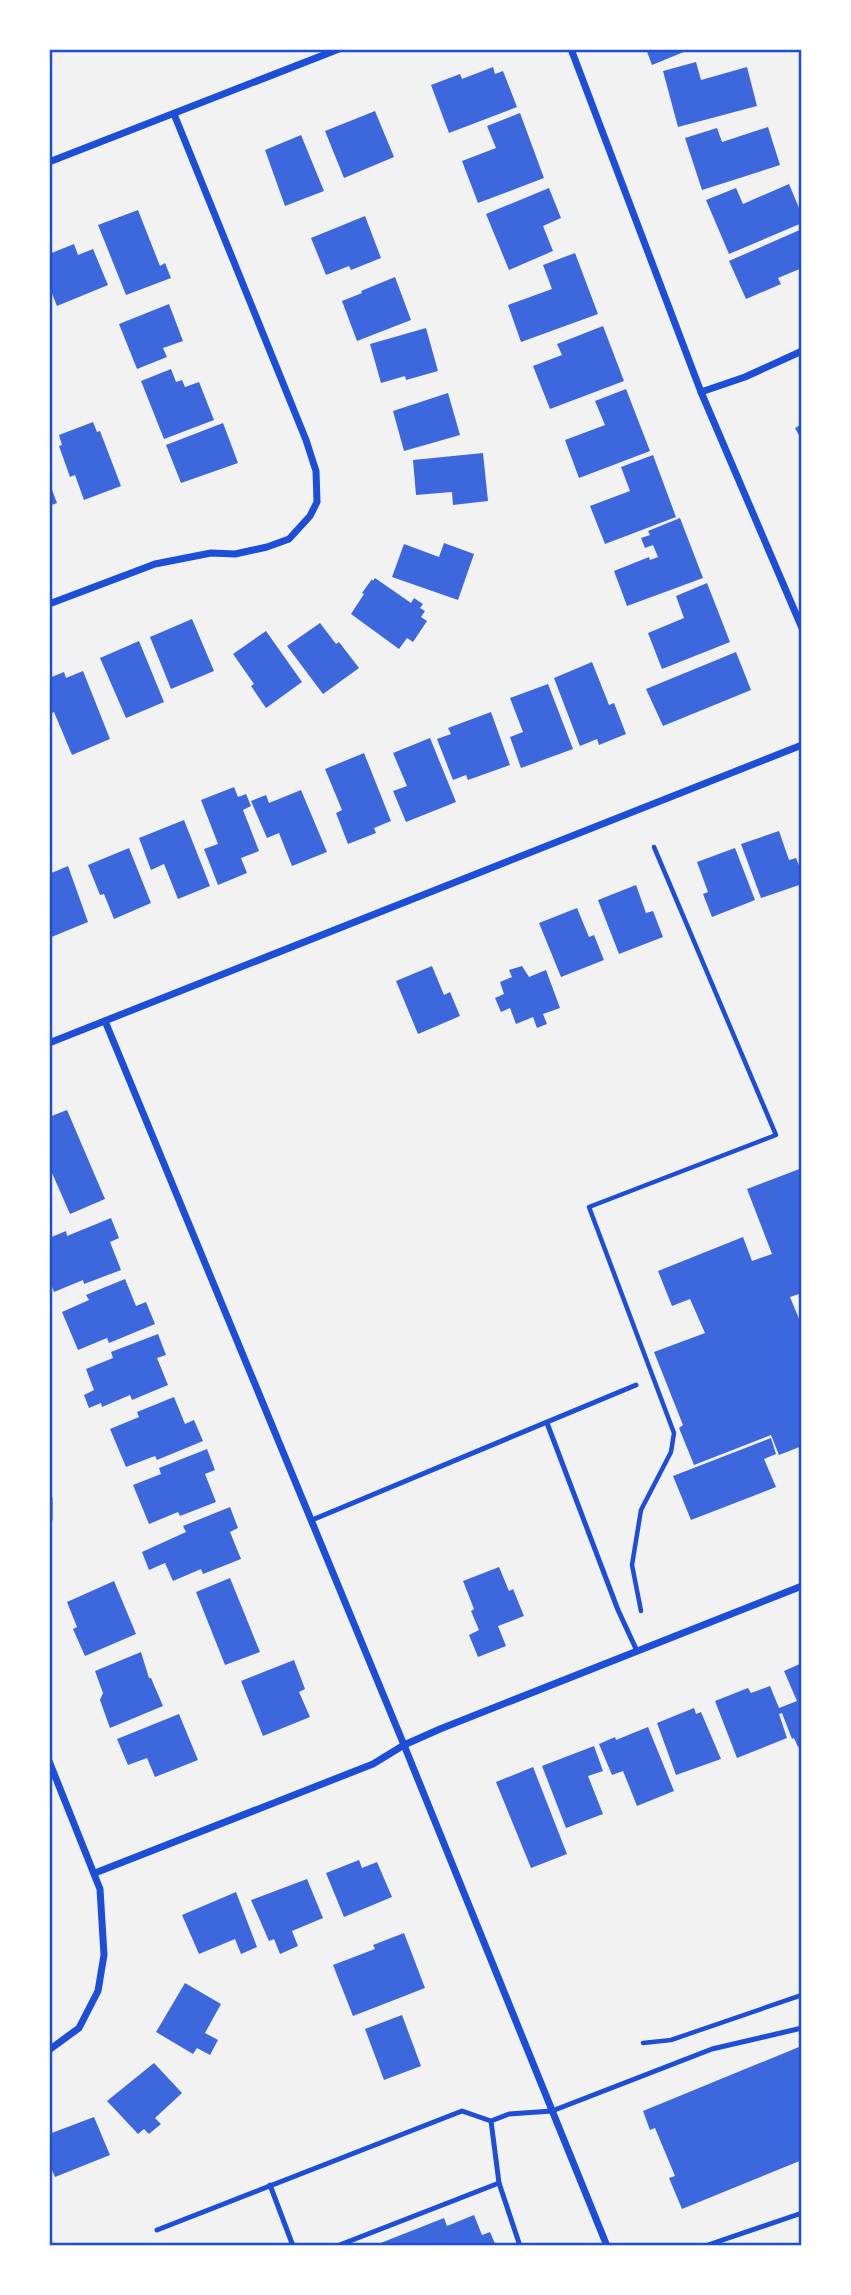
<svg xmlns="http://www.w3.org/2000/svg" width="851" height="2295" font-family="'Varela Round',sans-serif">
<rect width="100%" height="100%" fill="#f2f2f2"/>
<g fill="#3d67dc">
<path d="M 646,49 L 691,49 L 652,65 Z"/>
<path d="M 696,62 L 701,80 L 747,67 L 757,106 L 678,127 L 663,71 Z"/>
<path d="M 493,67 L 495,74 L 503,71 L 517,107 L 449,133 L 431,85 L 460,74 L 462,79 Z"/>
<path d="M 375,111 L 394,157 L 344,178 L 325,131 Z"/>
<path d="M 520,113 L 544,178 L 478,203 L 462,161 L 496,148 L 487,126 Z"/>
<path d="M 768,127 L 780,165 L 702,190 L 685,138 L 717,128 L 722,142 Z"/>
<path d="M 301,135 L 324,191 L 285,206 L 265,150 Z"/>
<path d="M 789,184 L 802,215 L 802,223 L 729,254 L 706,200 L 736,188 L 743,204 Z"/>
<path d="M 549,188 L 561,218 L 543,226 L 553,251 L 509,270 L 486,214 Z"/>
<path d="M 138,210 L 160,266 L 165,263 L 171,278 L 126,295 L 98,225 Z"/>
<path d="M 365,216 L 381,258 L 351,270 L 349,266 L 326,275 L 311,238 Z"/>
<path d="M 802,229 L 802,268 L 778,278 L 781,284 L 746,299 L 729,261 Z"/>
<path d="M 74,244 L 78,255 L 93,249 L 108,285 L 57,306 L 49,286 L 49,254 Z"/>
<path d="M 575,253 L 598,314 L 521,342 L 508,305 L 552,289 L 543,265 Z"/>
<path d="M 395,277 L 411,320 L 357,341 L 342,301 L 362,293 L 361,291 Z"/>
<path d="M 169,304 L 183,341 L 163,348 L 167,357 L 137,369 L 119,324 Z"/>
<path d="M 603,326 L 624,381 L 550,409 L 533,366 L 562,355 L 557,344 Z"/>
<path d="M 426,328 L 438,371 L 406,380 L 405,376 L 381,383 L 370,344 Z"/>
<path d="M 171,369 L 176,382 L 182,380 L 185,387 L 199,382 L 214,420 L 164,439 L 141,381 Z"/>
<path d="M 626,389 L 650,451 L 579,478 L 565,440 L 605,425 L 595,401 Z"/>
<path d="M 448,393 L 460,435 L 404,451 L 393,411 Z"/>
<path d="M 93,422 L 97,432 L 100,431 L 121,486 L 84,500 L 75,475 L 70,477 L 59,446 L 62,445 L 59,435 Z"/>
<path d="M 223,423 L 238,463 L 181,483 L 166,445 Z"/>
<path d="M 802,424 L 802,441 L 795,428 Z"/>
<path d="M 483,453 L 488,501 L 453,505 L 452,492 L 416,495 L 413,460 Z"/>
<path d="M 653,455 L 676,517 L 605,544 L 590,506 L 630,491 L 621,467 Z"/>
<path d="M 49,482 L 57,503 L 49,506 Z"/>
<path d="M 680,518 L 703,578 L 627,606 L 614,571 L 649,557 L 650,560 L 658,557 L 653,545 L 645,548 L 641,538 L 650,535 L 648,531 Z"/>
<path d="M 444,543 L 474,554 L 458,600 L 392,577 L 404,544 L 439,557 Z"/>
<path d="M 375,578 L 411,603 L 414,598 L 423,604 L 420,608 L 425,611 L 421,617 L 427,621 L 413,642 L 407,638 L 399,649 L 351,614 L 364,594 L 362,593 L 372,579 L 373,581 Z"/>
<path d="M 707,583 L 730,642 L 662,669 L 648,633 L 684,618 L 676,596 Z"/>
<path d="M 192,619 L 214,671 L 171,689 L 150,637 Z"/>
<path d="M 320,623 L 336,644 L 339,642 L 359,668 L 323,694 L 287,646 Z"/>
<path d="M 266,631 L 302,682 L 266,708 L 251,686 L 254,684 L 233,654 Z"/>
<path d="M 139,641 L 164,702 L 126,718 L 100,658 Z"/>
<path d="M 736,652 L 751,690 L 663,726 L 646,689 Z"/>
<path d="M 592,662 L 609,705 L 614,703 L 626,734 L 599,745 L 597,739 L 580,746 L 554,678 Z"/>
<path d="M 83,671 L 110,739 L 72,755 L 54,712 L 49,714 L 49,678 L 64,672 L 66,678 Z"/>
<path d="M 548,684 L 573,749 L 521,768 L 510,737 L 523,732 L 510,698 Z"/>
<path d="M 491,712 L 510,765 L 468,780 L 466,775 L 453,780 L 437,739 L 451,734 L 448,728 Z"/>
<path d="M 430,738 L 456,802 L 406,822 L 393,791 L 407,786 L 393,753 Z"/>
<path d="M 364,753 L 391,821 L 374,828 L 376,833 L 348,844 L 336,813 L 342,810 L 325,769 Z"/>
<path d="M 234,787 L 238,797 L 246,794 L 251,806 L 243,810 L 259,851 L 241,858 L 247,873 L 218,885 L 204,849 L 218,844 L 201,800 Z"/>
<path d="M 301,790 L 327,852 L 292,866 L 279,833 L 267,838 L 251,801 L 266,795 L 269,803 Z"/>
<path d="M 184,820 L 210,886 L 178,899 L 164,864 L 151,870 L 139,838 Z"/>
<path d="M 779,831 L 789,860 L 796,858 L 802,873 L 802,884 L 761,898 L 741,844 Z"/>
<path d="M 129,848 L 151,903 L 114,919 L 104,894 L 100,895 L 88,865 Z"/>
<path d="M 735,848 L 755,900 L 712,917 L 703,894 L 708,892 L 697,862 Z"/>
<path d="M 68,866 L 88,922 L 49,938 L 49,874 Z"/>
<path d="M 636,885 L 646,913 L 653,911 L 663,937 L 619,954 L 598,900 Z"/>
<path d="M 577,908 L 589,937 L 594,935 L 604,960 L 561,977 L 539,923 Z"/>
<path d="M 432,966 L 444,995 L 450,992 L 460,1016 L 418,1034 L 396,981 Z"/>
<path d="M 522,966 L 529,977 L 546,970 L 560,1008 L 543,1014 L 547,1024 L 537,1028 L 533,1017 L 516,1024 L 510,1008 L 501,1012 L 495,998 L 504,994 L 500,982 L 512,977 L 509,970 Z"/>
<path d="M 67,1110 L 105,1199 L 70,1214 L 49,1166 L 49,1117 Z"/>
<path d="M 802,1168 L 802,1293 L 790,1297 L 802,1326 L 802,1397 L 800,1398 L 802,1404 L 802,1446 L 779,1455 L 771,1435 L 694,1465 L 679,1428 L 683,1425 L 654,1352 L 705,1333 L 690,1299 L 672,1306 L 658,1271 L 743,1237 L 752,1261 L 772,1254 L 747,1189 Z"/>
<path d="M 111,1218 L 119,1238 L 110,1242 L 121,1270 L 84,1284 L 83,1280 L 54,1292 L 49,1279 L 49,1238 L 66,1231 L 67,1236 Z"/>
<path d="M 125,1279 L 136,1306 L 146,1302 L 155,1324 L 109,1343 L 107,1338 L 78,1350 L 62,1312 L 89,1300 L 86,1295 Z"/>
<path d="M 158,1334 L 166,1355 L 157,1358 L 168,1385 L 132,1400 L 130,1395 L 102,1407 L 101,1403 L 89,1408 L 84,1395 L 94,1390 L 86,1369 L 113,1358 L 111,1352 Z"/>
<path d="M 174,1397 L 185,1424 L 194,1420 L 203,1441 L 157,1460 L 155,1456 L 126,1467 L 110,1429 L 139,1417 L 137,1412 Z"/>
<path d="M 771,1438 L 776,1454 L 764,1459 L 776,1487 L 691,1520 L 673,1476 Z"/>
<path d="M 207,1449 L 215,1470 L 205,1474 L 216,1502 L 180,1516 L 178,1512 L 149,1524 L 133,1485 L 161,1474 L 159,1468 Z"/>
<path d="M 230,1507 L 238,1528 L 230,1532 L 241,1559 L 203,1574 L 201,1569 L 173,1581 L 165,1563 L 149,1570 L 142,1552 L 186,1532 L 183,1526 Z"/>
<path d="M 499,1567 L 509,1591 L 513,1589 L 524,1616 L 498,1626 L 506,1646 L 478,1657 L 469,1635 L 479,1630 L 471,1611 L 474,1609 L 463,1581 Z"/>
<path d="M 230,1578 L 260,1652 L 225,1665 L 196,1592 Z"/>
<path d="M 114,1581 L 136,1634 L 85,1656 L 73,1629 L 77,1627 L 67,1602 Z"/>
<path d="M 141,1652 L 149,1678 L 151,1678 L 163,1706 L 110,1728 L 100,1700 L 103,1693 L 95,1671 Z"/>
<path d="M 294,1660 L 305,1689 L 299,1692 L 310,1717 L 263,1736 L 241,1681 Z"/>
<path d="M 802,1663 L 802,1745 L 798,1747 L 794,1738 L 792,1739 L 782,1713 L 779,1714 L 787,1738 L 737,1758 L 715,1701 L 748,1688 L 751,1693 L 770,1686 L 779,1708 L 797,1701 L 784,1671 Z"/>
<path d="M 694,1708 L 696,1714 L 701,1712 L 721,1759 L 676,1775 L 657,1723 Z"/>
<path d="M 179,1714 L 198,1760 L 155,1777 L 147,1758 L 128,1765 L 117,1739 Z"/>
<path d="M 648,1727 L 674,1791 L 637,1806 L 623,1771 L 612,1775 L 599,1744 L 615,1737 L 616,1740 Z"/>
<path d="M 594,1746 L 603,1771 L 588,1776 L 603,1814 L 566,1828 L 542,1766 Z"/>
<path d="M 533,1767 L 567,1854 L 531,1868 L 496,1782 Z"/>
<path d="M 359,1860 L 362,1868 L 377,1862 L 392,1897 L 344,1917 L 326,1873 Z"/>
<path d="M 307,1879 L 323,1918 L 292,1931 L 298,1946 L 280,1954 L 274,1939 L 269,1941 L 251,1900 Z"/>
<path d="M 236,1892 L 257,1947 L 241,1954 L 235,1939 L 199,1954 L 182,1915 Z"/>
<path d="M 404,1933 L 425,1988 L 353,2016 L 333,1965 L 375,1949 L 373,1945 Z"/>
<path d="M 185,1983 L 221,2004 L 205,2033 L 218,2040 L 210,2055 L 197,2048 L 193,2054 L 156,2032 Z"/>
<path d="M 402,2015 L 421,2066 L 384,2080 L 365,2029 Z"/>
<path d="M 799,2047 L 802,2055 L 802,2160 L 682,2209 L 669,2178 L 675,2176 L 655,2128 L 650,2130 L 643,2111 Z"/>
<path d="M 154,2063 L 182,2093 L 155,2118 L 161,2124 L 149,2134 L 144,2129 L 138,2134 L 107,2101 Z"/>
<path d="M 94,2117 L 110,2155 L 55,2177 L 52,2170 L 49,2171 L 49,2134 Z"/>
<path d="M 474,2215 L 482,2235 L 490,2232 L 496,2246 L 373,2246 L 444,2218 L 447,2226 Z"/>
</g>
<g fill="none" stroke-linecap="round" stroke-linejoin="round">
<g stroke="#1d4ed8" stroke-width="4.5">
<path d="M 641,1611 L 632,1565 L 641,1510 L 671,1452 L 674,1433 L 589,1207 L 776,1135 L 654,847"/>
<path d="M 643,2043 L 671,2040 L 802,1995"/>
</g>
<g stroke="#1d4ed8" stroke-width="5">
<path d="M 547,1423 L 618,1610 L 637,1651"/>
<path d="M 312,1520 L 636,1385"/>
<path d="M 270,2185 L 293,2246"/>
<path d="M 157,2230 L 462,2111 L 491,2121"/>
<path d="M 337,2246 L 499,2183"/>
<path d="M 520,2246 L 499,2183 L 491,2121 L 509,2114 L 552,2111 L 712,2049 L 802,2028"/>
<path d="M 705,2246 L 802,2213"/>
</g>
<g stroke="#1d4ed8" stroke-width="7">
<path d="M 571,49 L 701,392 L 802,628"/>
<path d="M 49,162 L 339,49"/>
<path d="M 701,392 L 745,377 L 802,351"/>
<path d="M 49,604 L 155,564 L 211,553 L 235,554 L 267,547 L 289,539 L 310,516 L 317,502 L 316,471 L 306,440 L 174,114"/>
<path d="M 105,1021 L 404,1745 L 607,2246"/>
<path d="M 49,1043 L 802,745"/>
<path d="M 49,1499 L 49,1519"/>
<path d="M 49,1761 L 100,1889 L 104,1955 L 98,1991 L 79,2028 L 49,2050"/>
<path d="M 95,1873 L 373,1764 L 404,1745 L 440,1729 L 802,1586"/>
</g>
</g>
<rect width="851" height="2295" fill="none" stroke="#ffffff" stroke-width="102"/>
<rect x="51" y="51" width="749" height="2193" fill="none" stroke="#1d4ed8" stroke-width="2.5"/>
</svg>
